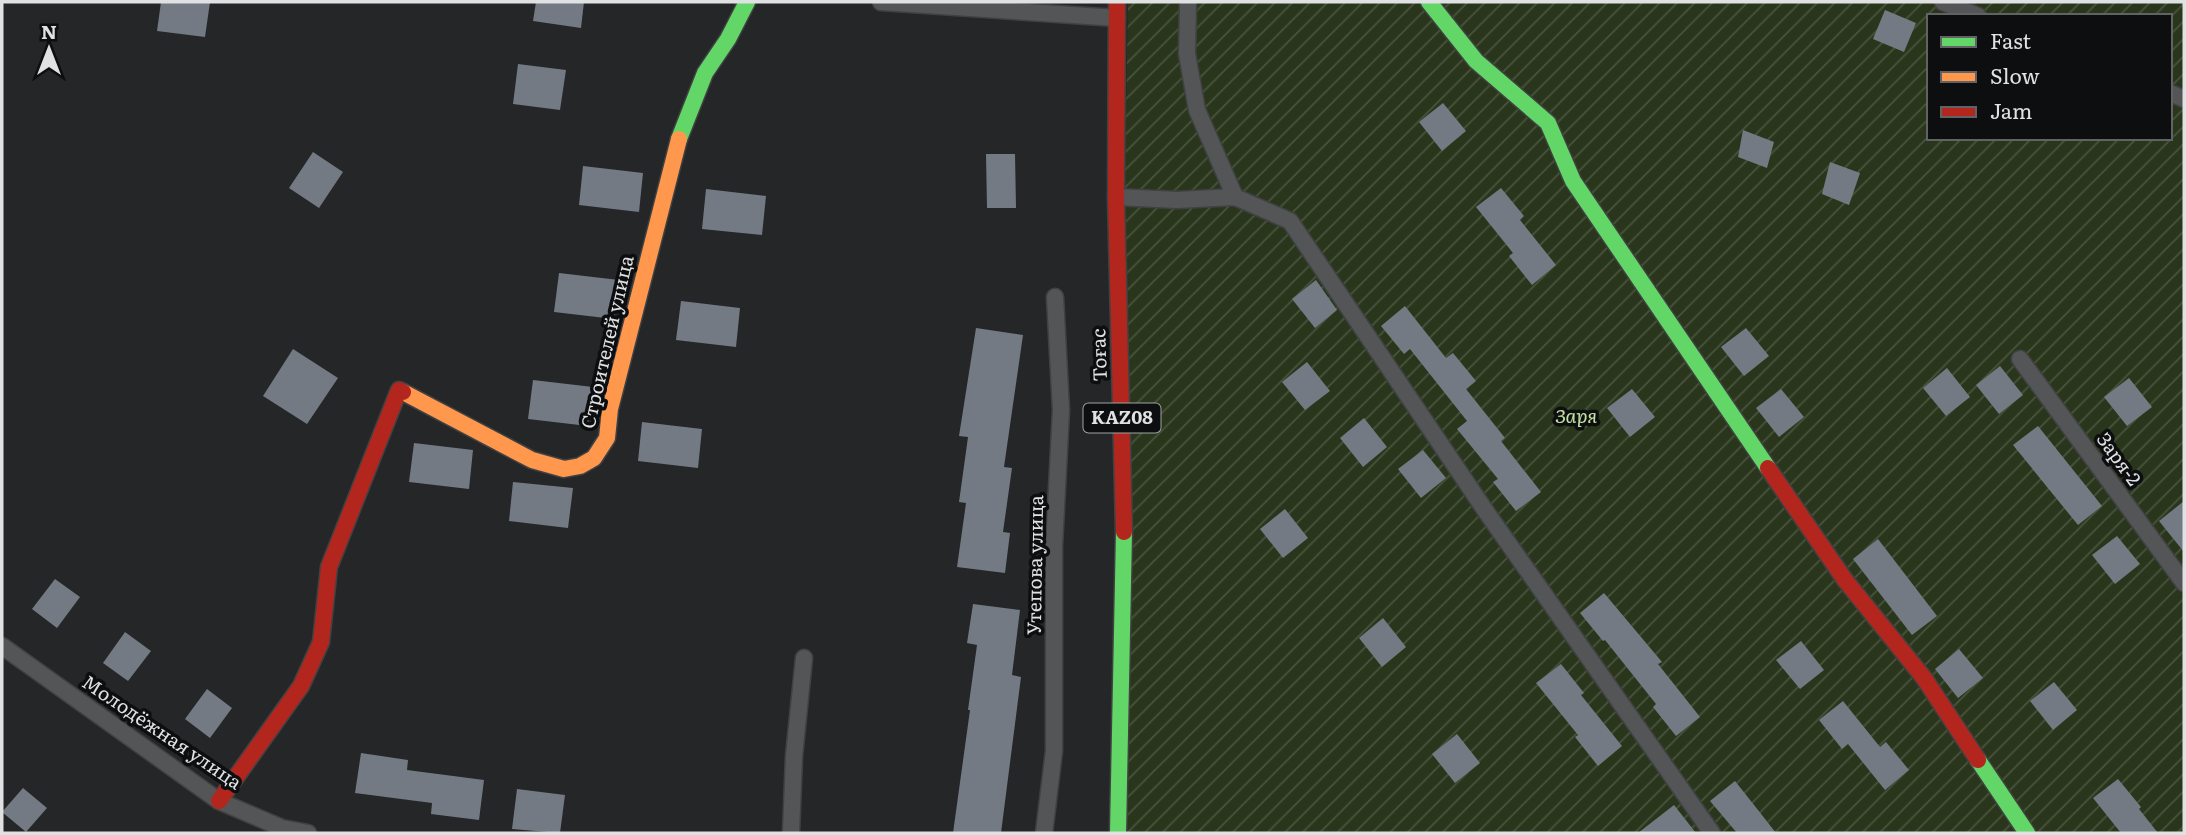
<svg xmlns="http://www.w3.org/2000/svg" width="2186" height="835" font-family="Literata,serif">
<defs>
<pattern id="garden-furrows" width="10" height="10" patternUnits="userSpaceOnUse" patternTransform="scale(1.75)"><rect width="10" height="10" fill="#2a361c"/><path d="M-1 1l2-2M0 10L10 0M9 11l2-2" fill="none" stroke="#48533d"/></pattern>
</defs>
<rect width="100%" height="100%" fill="#242628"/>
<path fill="url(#garden-furrows)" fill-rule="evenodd" d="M 1128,2 L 2184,2 L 2184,833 L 1113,833 ZM 1929,16 L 2170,16 L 2170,138 L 1929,138 Z"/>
<g fill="#747a83">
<path d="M 161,2 L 210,2 L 205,37 L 157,31 Z"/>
<path d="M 536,2 L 584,2 L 581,28 L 533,21 Z"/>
<path d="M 1885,10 L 1916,23 L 1904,52 L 1873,39 Z"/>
<path d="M 518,64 L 566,70 L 560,110 L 513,104 Z"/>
<path d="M 1443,103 L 1466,131 L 1442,151 L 1419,122 Z"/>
<path d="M 1743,130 L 1774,142 L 1767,168 L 1738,157 Z"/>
<path d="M 313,152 L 343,172 L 319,208 L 289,188 Z"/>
<path d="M 986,154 L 1015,154 L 1016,208 L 987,208 Z"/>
<path d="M 1830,162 L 1860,173 L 1849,205 L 1822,194 Z"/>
<path d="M 583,166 L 643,173 L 639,212 L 579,205 Z"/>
<path d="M 1501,188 L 1524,216 L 1520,220 L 1556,265 L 1532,285 L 1509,256 L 1513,253 L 1476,207 Z"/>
<path d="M 706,189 L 766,196 L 762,235 L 702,229 Z"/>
<path d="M 559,273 L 619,280 L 614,319 L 554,312 Z"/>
<path d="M 1316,280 L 1337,310 L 1315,328 L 1292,299 Z"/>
<path d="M 681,301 L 740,308 L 736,347 L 676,340 Z"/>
<path d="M 1405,306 L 1446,358 L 1453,353 L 1476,381 L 1466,389 L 1505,438 L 1501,441 L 1541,492 L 1516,511 L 1493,482 L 1498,479 L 1457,429 L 1467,421 L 1410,349 L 1404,354 L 1381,326 Z"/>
<path d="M 976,328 L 1023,335 L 1004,467 L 1012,468 L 1003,532 L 1010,533 L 1005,573 L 957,567 L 966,503 L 959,502 L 968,437 L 959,436 Z"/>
<path d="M 1746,328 L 1769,356 L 1744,376 L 1721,347 Z"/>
<path d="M 293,349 L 338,378 L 307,424 L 263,396 Z"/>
<path d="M 1307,362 L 1330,391 L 1305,410 L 1282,382 Z"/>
<path d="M 2000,366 L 2023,395 L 1999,414 L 1976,385 Z"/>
<path d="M 1947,368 L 1970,397 L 1946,416 L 1923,388 Z"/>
<path d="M 2129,378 L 2152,407 L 2127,426 L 2104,397 Z"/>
<path d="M 533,380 L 593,387 L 588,426 L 528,419 Z"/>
<path d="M 1632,389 L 1655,417 L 1630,437 L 1607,408 Z"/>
<path d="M 1781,389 L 1804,417 L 1779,437 L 1756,408 Z"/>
<path d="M 1364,418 L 1387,447 L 1363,467 L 1340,438 Z"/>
<path d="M 642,422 L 702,429 L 698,468 L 638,461 Z"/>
<path d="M 2038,426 L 2102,506 L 2078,525 L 2013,445 Z"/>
<path d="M 414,443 L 473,450 L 469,489 L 409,482 Z"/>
<path d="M 1423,450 L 1446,478 L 1421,498 L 1398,469 Z"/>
<path d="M 513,482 L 573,488 L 568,528 L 509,521 Z"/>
<path d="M 2184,501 L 2184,552 L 2159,521 Z"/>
<path d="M 1285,509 L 1308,538 L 1283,558 L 1260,529 Z"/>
<path d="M 2117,536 L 2140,564 L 2115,584 L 2092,555 Z"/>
<path d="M 1878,539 L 1937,616 L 1912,635 L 1853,559 Z"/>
<path d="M 55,579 L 80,597 L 57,628 L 32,609 Z"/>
<path d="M 1604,593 L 1662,662 L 1658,664 L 1700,717 L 1676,736 L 1653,707 L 1656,704 L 1605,640 L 1603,641 L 1580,613 Z"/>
<path d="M 973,604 L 1020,610 L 1012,675 L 1021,677 L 1001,833 L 953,833 L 970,710 L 968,710 L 977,645 L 967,643 Z"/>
<path d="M 1383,618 L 1406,647 L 1382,667 L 1359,638 Z"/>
<path d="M 125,632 L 151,651 L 128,681 L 103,663 Z"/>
<path d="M 1801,641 L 1824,670 L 1800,689 L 1776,660 Z"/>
<path d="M 1959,649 L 1983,678 L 1958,698 L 1935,669 Z"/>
<path d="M 1561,664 L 1584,693 L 1581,695 L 1622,746 L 1598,766 L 1575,737 L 1578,735 L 1536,683 Z"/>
<path d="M 2054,682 L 2077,710 L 2053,730 L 2030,701 Z"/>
<path d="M 207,689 L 232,708 L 210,738 L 185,719 Z"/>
<path d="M 1843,701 L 1880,747 L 1886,742 L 1909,770 L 1885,790 L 1848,744 L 1842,749 L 1819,720 Z"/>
<path d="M 1457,734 L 1480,763 L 1455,783 L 1432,754 Z"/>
<path d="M 361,753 L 408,760 L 407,770 L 484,780 L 479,820 L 431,814 L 432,803 L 355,793 Z"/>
<path d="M 2118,779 L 2141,807 L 2139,809 L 2158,833 L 2121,833 L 2093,798 Z"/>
<path d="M 1735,781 L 1758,810 L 1776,833 L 1737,833 L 1710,801 Z"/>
<path d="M 23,788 L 47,808 L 26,832 L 2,812 Z"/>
<path d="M 517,789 L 565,795 L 560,833 L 512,829 Z"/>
<path d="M 1674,805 L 1696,833 L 1638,833 Z"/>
</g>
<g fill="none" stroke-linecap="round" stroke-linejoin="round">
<g stroke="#404142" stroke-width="19">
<g id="street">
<path d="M 881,2 L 1117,18"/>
<path d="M 1188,2 L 1187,54 L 1197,110 L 1235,197"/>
<path d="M 1943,2 L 1978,16"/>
<path d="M 2170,93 L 2184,99"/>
<path d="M 1116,197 L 1177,200 L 1235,197 L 1290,221 L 1487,513 L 1712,833"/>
<path d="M 2020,359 L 2184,583"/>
<path d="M 2,646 L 219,801 L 282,828 L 308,833"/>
<path d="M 791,833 L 794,756 L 804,658"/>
<path d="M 1044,833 L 1054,751 L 1054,546 L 1061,410 L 1055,297"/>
</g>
</g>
<g stroke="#404142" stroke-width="19">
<g id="fast">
<path d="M 1429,2 L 1476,61 L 1548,123 L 1573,181 L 1768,468"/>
<path d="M 679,139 L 705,73 L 728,39 L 747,2"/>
<path d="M 1978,760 L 2027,833"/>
<path d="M 1118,833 L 1124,532"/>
</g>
</g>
<g stroke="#404142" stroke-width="19">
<path id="slow" d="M 403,392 L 532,460 L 564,469 L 580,466 L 594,458 L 607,438 L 610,409 L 679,139"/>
</g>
<g stroke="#404142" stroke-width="19">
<g id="jam">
<path d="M 1117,2 L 1116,197 L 1124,532"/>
<path d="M 1768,468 L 1845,580 L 1924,678 L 1978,760"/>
<path d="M 219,801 L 301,686 L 321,642 L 329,567 L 399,390 L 403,392"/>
</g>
</g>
<use href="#street" stroke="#545557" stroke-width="16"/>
<use href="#fast" stroke="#63d668" stroke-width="16"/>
<use href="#slow" stroke="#ff974d" stroke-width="16"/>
<use href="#jam" stroke="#b3261e" stroke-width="16"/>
</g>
<g text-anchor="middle" stroke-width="7" stroke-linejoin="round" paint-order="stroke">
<rect fill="#0d0e10" stroke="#a0a2a4" stroke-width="2" x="1083.5" y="403.5" width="77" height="29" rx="5"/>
<g font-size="18" font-weight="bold" fill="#dfe1e3">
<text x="1122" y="424">KAZ08</text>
</g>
<g font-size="19" fill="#dfe1e3" stroke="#0d0e10">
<text transform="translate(607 342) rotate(-77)" y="7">Строителей улица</text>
<text transform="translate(1099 355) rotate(-92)" y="7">Тоғас</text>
<text transform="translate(2119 459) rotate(54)" y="7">Заря-2</text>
<text transform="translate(1035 565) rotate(-89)" y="7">Утепова улица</text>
<text transform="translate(162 732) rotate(34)" y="7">Молодёжная улица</text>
</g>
<g font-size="19" font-style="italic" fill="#c4e3a1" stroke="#0d0e10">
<text x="1576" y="423">Заря</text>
</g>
</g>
<rect width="2186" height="835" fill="none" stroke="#dfe1e3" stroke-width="7"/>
<rect x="1927" y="14" width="245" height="126" fill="#0d0e10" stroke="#616264" stroke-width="2"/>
<rect x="1941" y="37" width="35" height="10" fill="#63d668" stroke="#616264" stroke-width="2"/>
<text x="1990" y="49" font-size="21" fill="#dfe1e3">Fast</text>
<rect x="1941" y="72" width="35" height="10" fill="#ff974d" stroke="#616264" stroke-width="2"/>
<text x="1990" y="84" font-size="21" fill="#dfe1e3">Slow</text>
<rect x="1941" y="107" width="35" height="10" fill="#b3261e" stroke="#616264" stroke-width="2"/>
<text x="1990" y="119" font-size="21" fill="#dfe1e3">Jam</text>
<g transform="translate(49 49)" stroke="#0d0e10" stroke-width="5" paint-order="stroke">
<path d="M0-5L12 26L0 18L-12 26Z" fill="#dfe1e3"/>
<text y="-10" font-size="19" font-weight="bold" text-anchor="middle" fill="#dfe1e3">N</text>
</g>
</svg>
